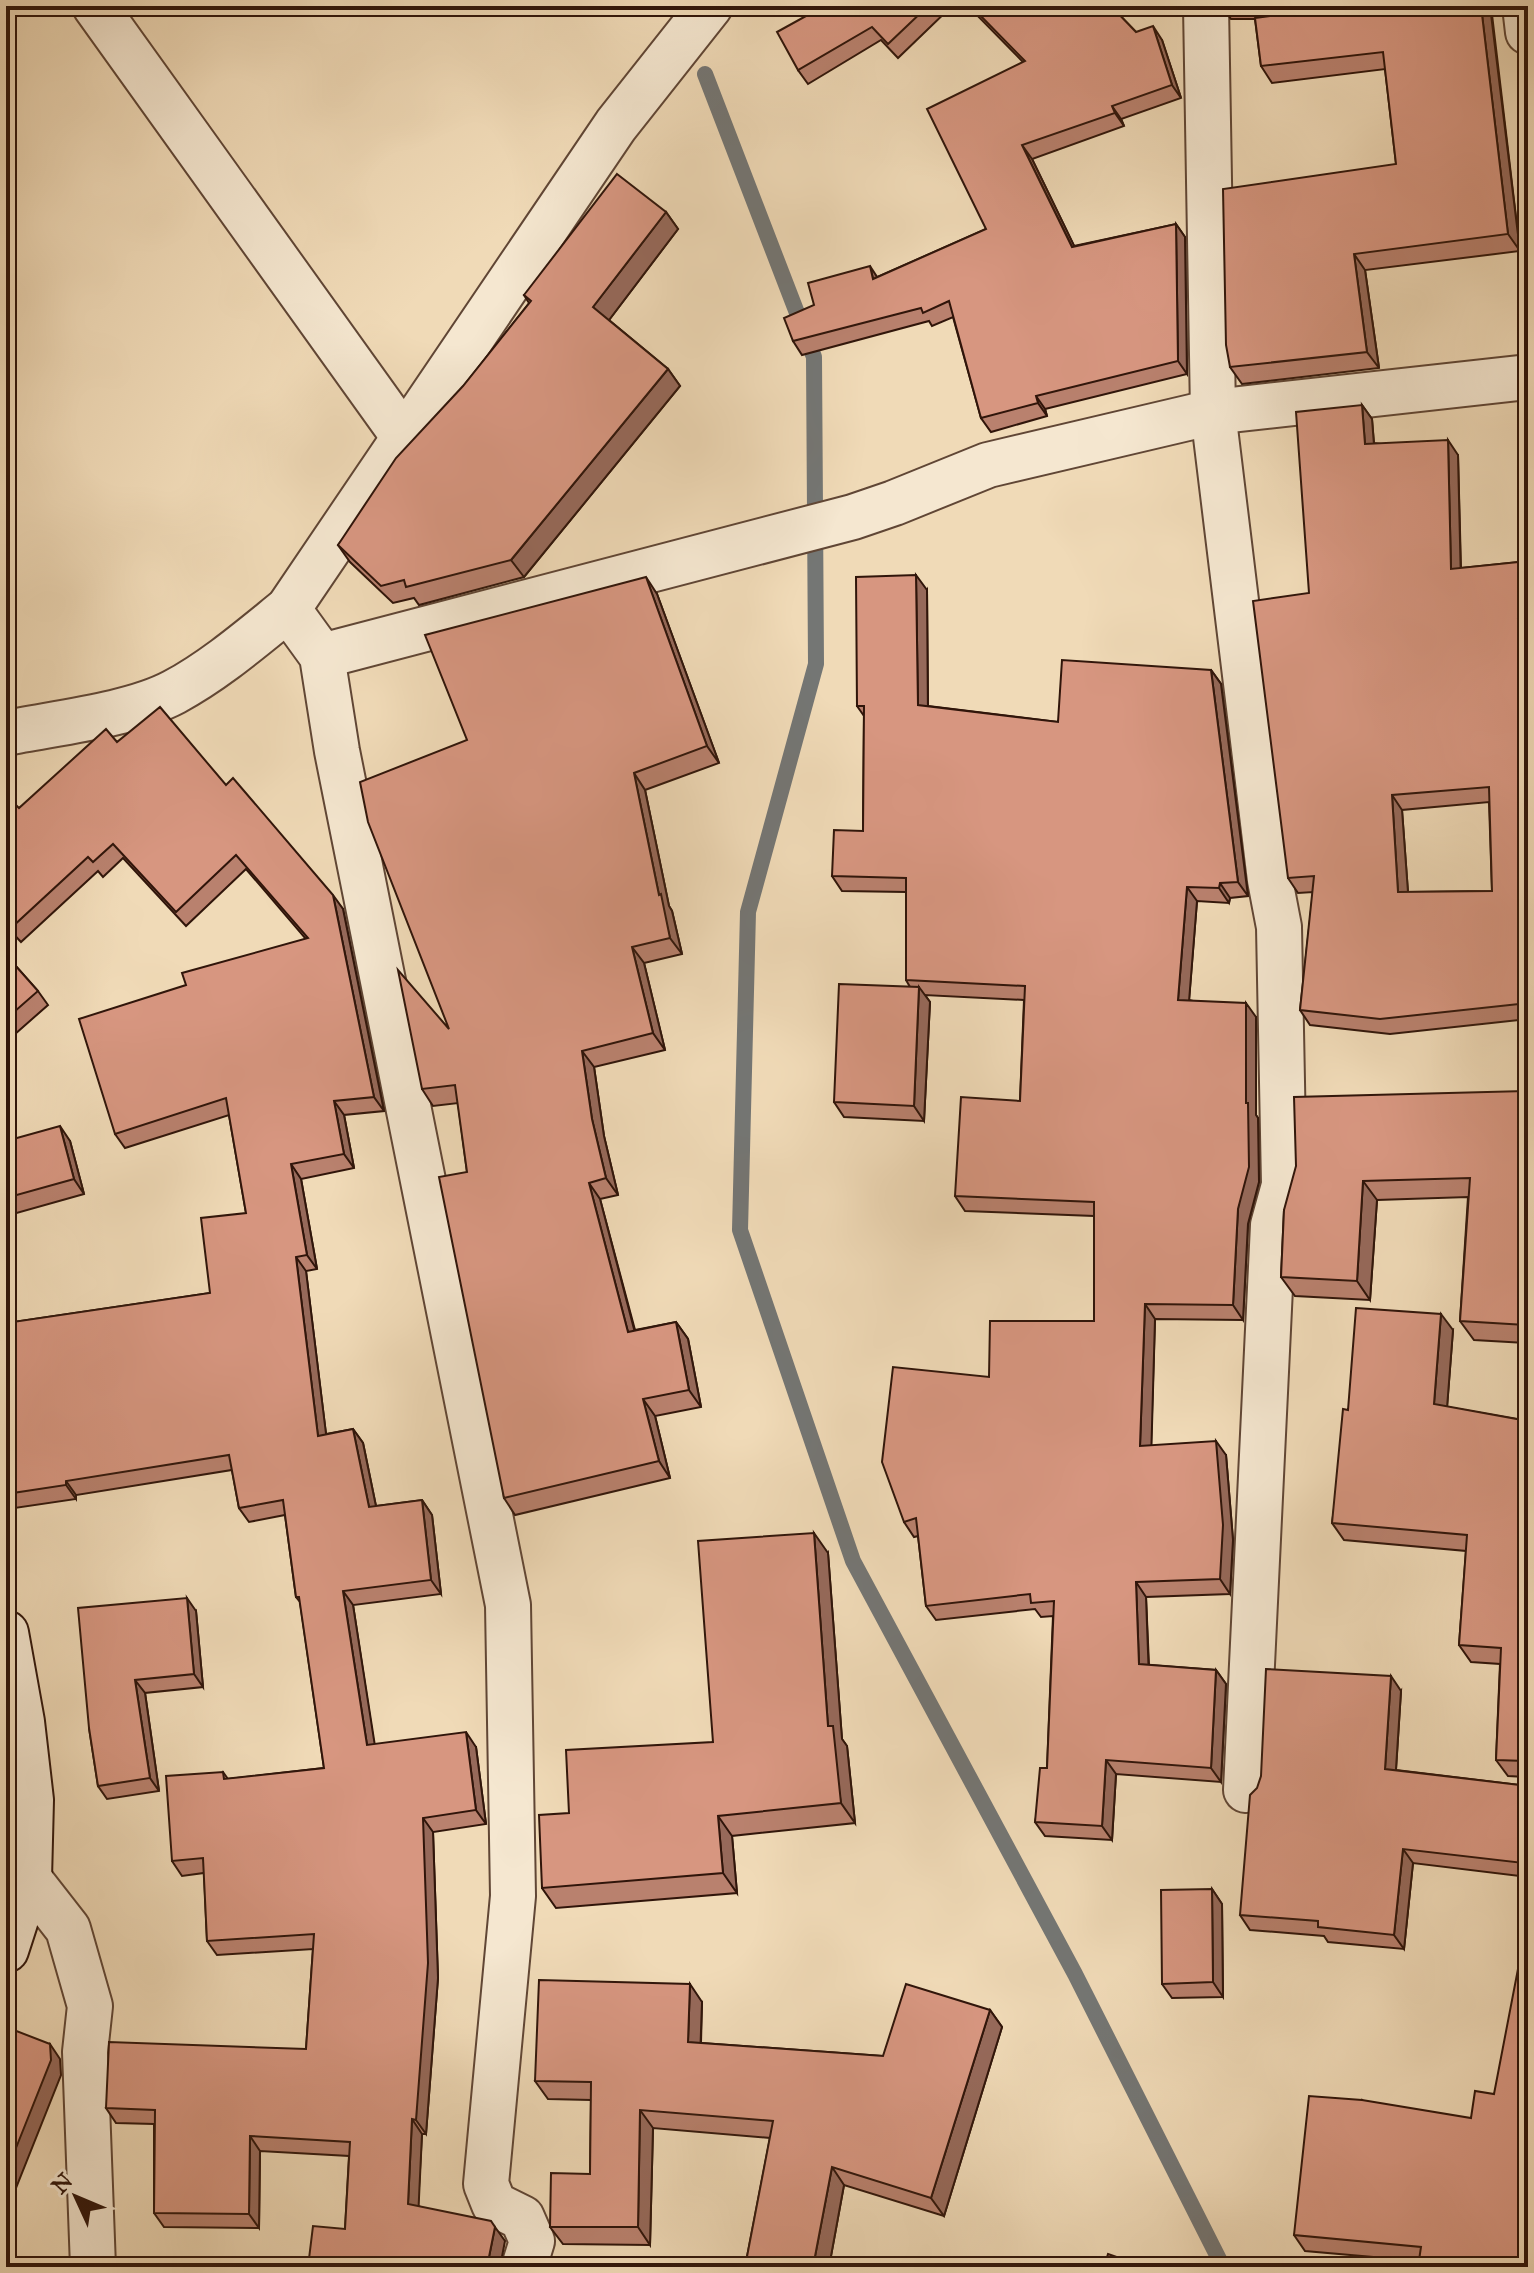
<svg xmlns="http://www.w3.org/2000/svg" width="1534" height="2273" font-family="'IM FELL Great Primer',serif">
<rect width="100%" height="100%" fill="#f0dab7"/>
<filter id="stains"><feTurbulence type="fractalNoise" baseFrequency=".0025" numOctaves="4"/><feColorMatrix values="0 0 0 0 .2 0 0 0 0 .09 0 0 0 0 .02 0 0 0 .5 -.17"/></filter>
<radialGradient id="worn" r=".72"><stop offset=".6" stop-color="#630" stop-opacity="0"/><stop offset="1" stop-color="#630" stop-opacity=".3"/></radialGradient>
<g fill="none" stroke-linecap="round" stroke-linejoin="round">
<path stroke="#747674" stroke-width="16" d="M 705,74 L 814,357 L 816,664 L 748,912 L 740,1230 L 853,1561 L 1075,1974 L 1223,2267"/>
<g stroke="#604635" stroke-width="48">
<g id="street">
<path d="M 95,6 L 404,437"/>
<path d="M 1206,6 L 1213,412 L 1270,880 L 1279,927 L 1284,1185 L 1273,1225 L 1246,1790"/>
<path d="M 1525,6 L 1528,32"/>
<path d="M 288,609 L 322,656 L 337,751 L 508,1605 L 513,1896 L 486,2184 L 494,2204 L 522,2218 L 532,2241 L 524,2267"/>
<path d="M 322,656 L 853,517 L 894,503 L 988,465 L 1213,412 L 1528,377"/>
<path d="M 6,733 C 55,723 131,715 174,692 C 215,670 252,638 288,609 L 616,125 L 710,6"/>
<path d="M 29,1879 L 68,1929 L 90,2006 L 85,2052 L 93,2267"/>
</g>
</g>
<g stroke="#30150a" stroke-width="48">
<path id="secondary" d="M 6,1633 L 22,1722 L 31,1800 L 29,1879 L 6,1950"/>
</g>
<use href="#street" stroke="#f5e7d0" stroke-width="44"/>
<use href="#secondary" stroke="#f5e7d0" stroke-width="44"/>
</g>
<g fill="#b9816e" stroke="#30150a" stroke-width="2" fill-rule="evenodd">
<path d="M 824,6 L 952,6 L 898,58 L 881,40 L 808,84 L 798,70 Z"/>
<path d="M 968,6 L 1111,6 L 1136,32 L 1162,40 L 1181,98 L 1121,119 L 1124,126 L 1032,159 L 1074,246 L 1176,224 L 1185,237 L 1187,374 L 1045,409 L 1047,416 L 991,432 L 981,418 L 953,317 L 932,326 L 929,321 L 802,355 L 793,341 L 877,277 L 986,229 L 1023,62 Z"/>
<path d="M 1222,6 L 1269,6 L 1269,16 L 1491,6 L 1520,251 L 1365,270 L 1379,368 L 1242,384 L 1230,367 L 1396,164 L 1385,69 L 1272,83 L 1261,66 L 1255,19 L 1231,19 Z"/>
<path d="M 666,212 L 678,229 L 609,320 L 668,369 L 680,386 L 524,577 L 419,605 L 414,598 L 393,603 L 350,562 L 338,545 L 529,303 L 524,295 Z"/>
<path d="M 1362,405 L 1372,419 L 1374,443 L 1458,455 L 1461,568 L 1528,561 L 1528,1019 L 1390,1034 L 1310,1025 L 1300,1010 L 1313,892 L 1298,893 L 1288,878 L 1309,593 ZM 1489,802 L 1492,891 L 1408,892 L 1402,810 Z"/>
<path d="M 927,590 L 928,706 L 1058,722 L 1211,670 L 1221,684 L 1248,896 L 1230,898 L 1229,903 L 1197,901 L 1189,1000 L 1256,1017 L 1256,1115 L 1258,1118 L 1259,1182 L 1248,1224 L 1243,1320 L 1155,1319 L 1151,1446 L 1226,1455 L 1233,1540 L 1230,1594 L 1146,1597 L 1149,1665 L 1216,1670 L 1226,1684 L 1221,1782 L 1116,1774 L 1112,1840 L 1045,1836 L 1035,1822 L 1047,1768 L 1053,1616 L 1041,1617 L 1035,1609 L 936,1620 L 926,1606 L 918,1536 L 914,1537 L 904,1522 L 989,1377 L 1094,1321 L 1094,1216 L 965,1211 L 955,1196 L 1020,1101 L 1024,1000 L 925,995 L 930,1002 L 924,1121 L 844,1117 L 834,1102 L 910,987 L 906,980 L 906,892 L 842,891 L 832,876 L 863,831 L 864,716 L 857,706 Z"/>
<path d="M 657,594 L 719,763 L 645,790 L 669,906 L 672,911 L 682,954 L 644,963 L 665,1050 L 594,1067 L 604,1136 L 618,1195 L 600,1199 L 635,1330 L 676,1322 L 688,1339 L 701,1407 L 655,1416 L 670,1478 L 515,1515 L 504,1498 L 467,1172 L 458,1103 L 433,1106 L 422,1089 L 449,1029 Z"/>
<path d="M 117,742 L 226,785 L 343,909 L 384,1111 L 344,1115 L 354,1168 L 301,1179 L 317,1269 L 306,1271 L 326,1434 L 353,1429 L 363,1443 L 376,1506 L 422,1500 L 432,1515 L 441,1594 L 353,1605 L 374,1744 L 476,1747 L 486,1824 L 433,1832 L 438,1978 L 426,2134 L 422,2134 L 418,2206 L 505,2241 L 345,2229 L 349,2156 L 260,2151 L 259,2228 L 164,2227 L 154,2213 L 154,2124 L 116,2123 L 106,2108 L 306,2049 L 313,1949 L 217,1955 L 207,1941 L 204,1873 L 182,1876 L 172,1861 L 223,1772 L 228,1779 L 324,1768 L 300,1602 L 296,1597 L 285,1515 L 249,1522 L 239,1508 L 232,1470 L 76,1495 L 76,1499 L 8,1509 L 6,1506 L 6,1323 L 210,1293 L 246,1213 L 229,1115 L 125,1148 L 115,1134 L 186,985 L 306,939 L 246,869 L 186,926 L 123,858 L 103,877 L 98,871 L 21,942 L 6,926 L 6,812 L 19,808 Z"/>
<path d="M 6,955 L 38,991 L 48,1005 L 6,1042 Z"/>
<path d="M 1528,1091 L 1528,1343 L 1474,1340 L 1460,1321 L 1468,1197 L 1377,1200 L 1370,1300 L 1295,1296 L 1281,1277 L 1284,1210 Z"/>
<path d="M 6,1141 L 70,1141 L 84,1194 L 6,1216 Z"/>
<path d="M 1453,1330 L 1447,1407 L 1528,1421 L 1528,1777 L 1508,1776 L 1496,1760 L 1500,1664 L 1471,1662 L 1459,1645 L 1466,1551 L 1344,1540 L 1332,1523 L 1348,1410 Z"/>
<path d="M 828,1553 L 842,1739 L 847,1746 L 855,1823 L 732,1836 L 737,1893 L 556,1908 L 542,1888 L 569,1813 L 713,1742 Z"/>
<path d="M 196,1611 L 203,1687 L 145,1693 L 159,1791 L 107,1799 L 98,1786 L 89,1728 Z"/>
<path d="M 1401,1691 L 1396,1770 L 1528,1786 L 1528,1877 L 1413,1863 L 1404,1949 L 1328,1942 L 1324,1936 L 1250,1930 L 1240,1915 Z"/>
<path d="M 1212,1889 L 1222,1904 L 1223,1997 L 1172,1998 L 1162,1984 Z"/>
<path d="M 702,2002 L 701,2043 L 883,2056 L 990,2010 L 1002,2027 L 944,2216 L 844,2185 L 829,2267 L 745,2267 L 770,2138 L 653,2128 L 650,2245 L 563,2244 L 550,2227 L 590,2174 L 591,2100 L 548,2099 L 535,2081 Z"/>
<path d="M 1362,2100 L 1528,2267 L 1419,2261 L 1305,2251 L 1294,2235 Z"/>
</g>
<g fill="#96695a" stroke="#30150a" stroke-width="2">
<path d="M 1260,6 L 1269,6 L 1269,19 Z"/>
<path d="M 1481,6 L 1490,6 L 1520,251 L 1508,234 Z"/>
<path d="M 1153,26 L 1162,40 L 1181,98 L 1172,85 Z"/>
<path d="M 1112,106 L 1121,119 L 1124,126 L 1115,113 Z"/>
<path d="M 1022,145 L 1032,159 L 1081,260 L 1072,247 Z"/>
<path d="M 666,212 L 678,229 L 606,324 L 593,307 Z"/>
<path d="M 1176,224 L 1185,237 L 1187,374 L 1178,361 Z"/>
<path d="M 1354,254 L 1365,270 L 1379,368 L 1367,352 Z"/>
<path d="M 870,266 L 879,280 L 873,279 Z"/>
<path d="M 668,369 L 680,386 L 524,577 L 511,560 Z"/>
<path d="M 1036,396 L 1045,409 L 1047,416 L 1038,403 Z"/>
<path d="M 1362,405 L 1372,419 L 1375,458 L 1365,444 Z"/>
<path d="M 1448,440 L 1458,455 L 1461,584 L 1451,569 Z"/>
<path d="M 916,575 L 927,590 L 928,719 L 918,705 Z"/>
<path d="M 646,577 L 657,594 L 719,763 L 707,746 Z"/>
<path d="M 1518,619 L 1528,633 L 1528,734 L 1525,730 Z"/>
<path d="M 1211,670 L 1221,684 L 1248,896 L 1238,882 Z"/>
<path d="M 634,773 L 645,790 L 669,906 L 672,911 L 682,954 L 670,938 L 659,895 Z"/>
<path d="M 1392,795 L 1402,810 L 1409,906 L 1398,892 Z"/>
<path d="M 1220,883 L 1230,898 L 1229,903 L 1219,888 Z"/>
<path d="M 1187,887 L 1197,901 L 1188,1014 L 1178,1000 Z"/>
<path d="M 333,895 L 343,909 L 384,1111 L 374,1097 Z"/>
<path d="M 632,947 L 644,963 L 665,1050 L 653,1033 Z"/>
<path d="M 919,987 L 930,1002 L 924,1121 L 914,1106 Z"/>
<path d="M 1246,1003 L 1256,1017 L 1256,1115 L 1258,1118 L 1259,1182 L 1248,1224 L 1243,1320 L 1233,1305 L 1238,1209 L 1246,1103 Z"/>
<path d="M 582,1051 L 594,1067 L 604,1136 L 618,1195 L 606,1178 L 592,1119 Z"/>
<path d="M 334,1101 L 344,1115 L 354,1168 L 344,1154 Z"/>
<path d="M 60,1126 L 70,1141 L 84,1194 L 74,1179 Z"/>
<path d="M 291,1164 L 301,1179 L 317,1269 L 307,1255 Z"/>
<path d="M 1363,1181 L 1377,1200 L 1370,1300 L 1357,1281 Z"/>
<path d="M 589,1183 L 600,1199 L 639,1348 L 628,1332 Z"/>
<path d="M 296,1257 L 306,1271 L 328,1450 L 318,1436 Z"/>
<path d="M 1145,1304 L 1155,1319 L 1151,1461 L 1140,1446 Z"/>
<path d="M 1441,1314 L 1453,1330 L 1446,1421 L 1434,1404 Z"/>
<path d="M 676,1322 L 688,1339 L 701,1407 L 689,1390 Z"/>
<path d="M 643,1399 L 655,1416 L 670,1478 L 659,1461 Z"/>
<path d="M 353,1429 L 363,1443 L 379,1521 L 369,1507 Z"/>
<path d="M 1216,1441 L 1226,1455 L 1233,1540 L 1230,1594 L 1220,1579 Z"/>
<path d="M 66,1481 L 76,1495 L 76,1499 L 66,1485 Z"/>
<path d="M 422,1500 L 432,1515 L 441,1594 L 431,1580 Z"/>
<path d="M 814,1533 L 828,1553 L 842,1739 L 847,1746 L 855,1823 L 841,1803 L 828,1726 Z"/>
<path d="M 1136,1582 L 1146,1597 L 1149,1679 L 1139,1664 Z"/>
<path d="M 343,1591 L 353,1605 L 377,1759 L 367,1745 Z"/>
<path d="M 187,1598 L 196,1611 L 203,1687 L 194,1674 Z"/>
<path d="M 1216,1670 L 1226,1684 L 1221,1782 L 1211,1768 Z"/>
<path d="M 1391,1676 L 1401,1691 L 1395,1784 L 1385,1769 Z"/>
<path d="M 135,1680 L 145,1693 L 159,1791 L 150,1778 Z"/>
<path d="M 466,1732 L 476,1747 L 486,1824 L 476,1810 Z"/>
<path d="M 1106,1760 L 1116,1774 L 1112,1840 L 1102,1826 Z"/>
<path d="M 718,1816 L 732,1836 L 737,1893 L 723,1873 Z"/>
<path d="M 423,1818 L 433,1832 L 438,1978 L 426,2134 L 416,2120 Z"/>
<path d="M 1528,1818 L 1528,1871 L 1523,1863 Z"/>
<path d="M 1403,1849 L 1413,1863 L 1404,1949 L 1394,1935 Z"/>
<path d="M 1212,1889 L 1222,1904 L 1223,1997 L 1213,1982 Z"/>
<path d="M 690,1984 L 702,2002 L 700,2060 L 688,2042 Z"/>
<path d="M 990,2010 L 1002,2027 L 944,2216 L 931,2198 Z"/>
<path d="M 50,2044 L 60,2059 L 61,2075 L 10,2203 L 6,2198 L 6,2173 Z"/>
<path d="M 640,2110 L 653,2128 L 650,2245 L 638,2227 Z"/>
<path d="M 412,2119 L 422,2134 L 418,2219 L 408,2204 Z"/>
<path d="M 250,2136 L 260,2151 L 259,2228 L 249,2214 Z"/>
<path d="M 832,2167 L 844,2185 L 829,2267 L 813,2267 Z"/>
<path d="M 495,2227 L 505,2241 L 500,2267 L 487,2267 Z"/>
</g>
<g fill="#d79680" stroke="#30150a" stroke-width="2" fill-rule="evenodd">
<path d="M 824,6 L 928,6 L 888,44 L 872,27 L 798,70 L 777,32 Z"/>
<path d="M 971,6 L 1111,6 L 1136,32 L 1153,26 L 1172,85 L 1112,106 L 1115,113 L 1022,145 L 1072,247 L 1176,224 L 1178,361 L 1036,396 L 1038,403 L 981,418 L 949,301 L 923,313 L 921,308 L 793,341 L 784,318 L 814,305 L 808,283 L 870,266 L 873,279 L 986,229 L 927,109 L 1025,61 Z"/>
<path d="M 1349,6 L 1481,6 L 1508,234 L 1354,254 L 1367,352 L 1230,367 L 1226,345 L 1223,189 L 1396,164 L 1383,52 L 1261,66 L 1255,18 Z"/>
<path d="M 617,174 L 666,212 L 593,307 L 668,369 L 511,560 L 406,587 L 404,580 L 381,586 L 338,545 L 396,458 L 463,386 L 531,301 L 524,295 Z"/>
<path d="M 1362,405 L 1365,444 L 1448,440 L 1451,569 L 1528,561 L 1528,618 L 1518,619 L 1525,730 L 1528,730 L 1528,1003 L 1380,1019 L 1300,1010 L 1314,876 L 1288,878 L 1253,601 L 1309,593 L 1296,412 ZM 1489,787 L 1492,891 L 1398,892 L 1392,795 Z"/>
<path d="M 916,575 L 918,705 L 1058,722 L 1062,660 L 1211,670 L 1238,882 L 1220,883 L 1219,888 L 1187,887 L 1178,1000 L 1246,1003 L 1246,1103 L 1248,1103 L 1249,1167 L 1238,1209 L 1233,1305 L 1145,1304 L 1140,1446 L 1216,1441 L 1223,1525 L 1220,1579 L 1136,1582 L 1139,1664 L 1216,1670 L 1211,1768 L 1106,1760 L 1102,1826 L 1035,1822 L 1040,1768 L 1047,1768 L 1054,1601 L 1031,1603 L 1030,1594 L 926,1606 L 916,1518 L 904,1522 L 882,1462 L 893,1367 L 989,1377 L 990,1321 L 1094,1321 L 1094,1202 L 955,1196 L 961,1097 L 1020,1101 L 1025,986 L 906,980 L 906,878 L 832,876 L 834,830 L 863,831 L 864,706 L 857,706 L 856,577 Z"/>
<path d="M 646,577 L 707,746 L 634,773 L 659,895 L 661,894 L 670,938 L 632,947 L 653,1033 L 582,1051 L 592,1119 L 606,1178 L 589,1183 L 628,1332 L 676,1322 L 689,1390 L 643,1399 L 659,1461 L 504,1498 L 439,1177 L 467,1172 L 455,1085 L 422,1089 L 398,970 L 449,1029 L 368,822 L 360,782 L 467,740 L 425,635 Z"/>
<path d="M 160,707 L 226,785 L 233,778 L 333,895 L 374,1097 L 334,1101 L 344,1154 L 291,1164 L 307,1255 L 296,1257 L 318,1436 L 353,1429 L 369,1507 L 422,1500 L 431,1580 L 343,1591 L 367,1745 L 466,1732 L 476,1810 L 423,1818 L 428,1963 L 416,2120 L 412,2119 L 408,2204 L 491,2221 L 495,2227 L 487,2267 L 308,2267 L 313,2226 L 345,2229 L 350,2142 L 250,2136 L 249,2214 L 154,2213 L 155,2110 L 106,2108 L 109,2042 L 306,2049 L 314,1934 L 207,1941 L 203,1858 L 172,1861 L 166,1776 L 223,1772 L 224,1779 L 324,1768 L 299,1597 L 296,1597 L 283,1500 L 239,1508 L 229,1455 L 66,1481 L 66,1485 L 6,1494 L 6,1323 L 210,1293 L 201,1218 L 246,1213 L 226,1098 L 115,1134 L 79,1019 L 186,985 L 182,973 L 308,938 L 236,855 L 176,912 L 113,844 L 93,862 L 88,857 L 11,928 L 6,923 L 6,812 L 15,804 L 19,808 L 106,729 L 117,742 Z"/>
<path d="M 6,955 L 38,991 L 6,1019 Z"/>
<path d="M 839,984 L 919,987 L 914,1106 L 834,1102 Z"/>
<path d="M 1528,1091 L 1528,1325 L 1460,1321 L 1470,1178 L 1363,1181 L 1357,1281 L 1281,1277 L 1284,1210 L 1296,1166 L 1294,1097 Z"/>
<path d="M 60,1126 L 74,1179 L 6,1198 L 6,1141 Z"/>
<path d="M 1356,1308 L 1441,1314 L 1434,1404 L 1528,1421 L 1528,1761 L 1496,1760 L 1501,1648 L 1459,1645 L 1467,1535 L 1332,1523 L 1343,1409 L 1348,1410 Z"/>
<path d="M 814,1533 L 828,1726 L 833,1726 L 841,1803 L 718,1816 L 723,1873 L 542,1888 L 539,1815 L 569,1813 L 566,1750 L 713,1742 L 698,1541 Z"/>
<path d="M 187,1598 L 194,1674 L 135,1680 L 150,1778 L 98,1786 L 89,1728 L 78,1608 Z"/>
<path d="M 1266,1669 L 1391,1676 L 1385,1769 L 1528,1786 L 1528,1818 L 1523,1863 L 1403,1849 L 1394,1935 L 1318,1927 L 1318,1921 L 1240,1915 L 1250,1795 L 1257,1788 L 1261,1776 Z"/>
<path d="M 1212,1889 L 1213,1982 L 1162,1984 L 1161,1890 Z"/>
<path d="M 1527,1922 L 1528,2267 L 1418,2267 L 1421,2247 L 1294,2235 L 1309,2096 L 1362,2100 L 1471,2118 L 1475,2091 L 1494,2094 Z"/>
<path d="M 539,1980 L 690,1984 L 688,2042 L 883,2056 L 906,1984 L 990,2010 L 931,2198 L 832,2167 L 813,2267 L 745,2267 L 773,2121 L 640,2110 L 638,2227 L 550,2227 L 551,2173 L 590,2174 L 591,2082 L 535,2081 Z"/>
<path d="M 6,2027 L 50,2044 L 51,2060 L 6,2173 Z"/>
<path d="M 1108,2254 L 1145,2267 L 1104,2267 Z"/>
</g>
<rect width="1534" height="2273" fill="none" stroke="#f0dab7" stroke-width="32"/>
<rect x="8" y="8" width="1518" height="2257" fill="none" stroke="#30150a" stroke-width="4"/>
<rect x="16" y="16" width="1502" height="2241" fill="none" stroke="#30150a" stroke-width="2"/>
<g transform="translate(76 2197) rotate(314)" stroke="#f5e7d0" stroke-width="6" paint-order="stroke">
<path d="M0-6L14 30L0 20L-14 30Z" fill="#30150a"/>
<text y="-12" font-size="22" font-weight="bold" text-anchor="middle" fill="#30150a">N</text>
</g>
<rect width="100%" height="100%" filter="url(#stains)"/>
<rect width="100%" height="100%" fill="url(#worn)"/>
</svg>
